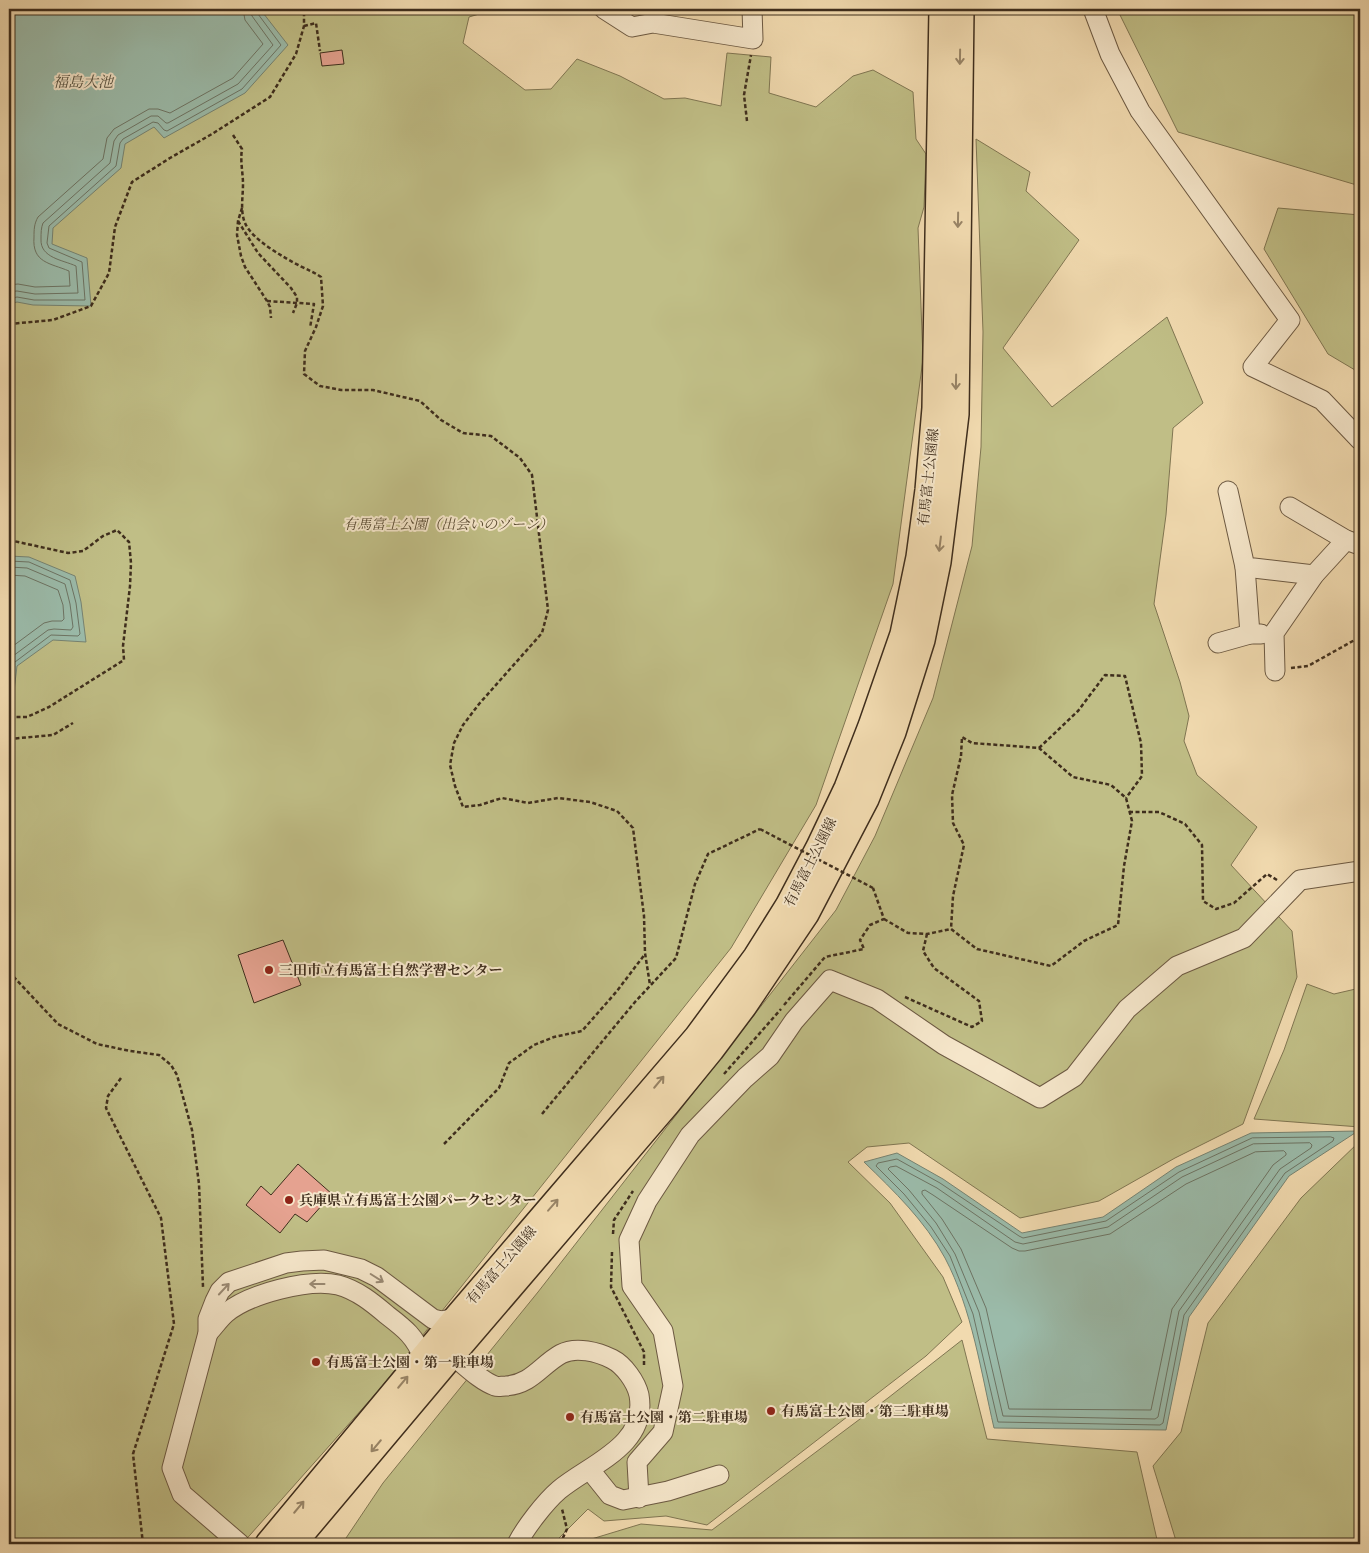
<svg xmlns="http://www.w3.org/2000/svg" width="1369" height="1553" font-family="Alegreya,'Noto Serif JP',serif">
<rect width="100%" height="100%" fill="#f1daaf"/>
<filter id="stains"><feTurbulence type="fractalNoise" baseFrequency=".004" numOctaves="4"/><feColorMatrix values="0 0 0 0 .2 0 0 0 0 .09 0 0 0 0 .02 0 0 0 .5 -.17"/></filter>
<radialGradient id="worn" r=".72"><stop offset=".6" stop-color="#630" stop-opacity="0"/><stop offset="1" stop-color="#630" stop-opacity=".3"/></radialGradient>
<g fill="#c0be86" stroke="#807652">
<path d="M 9,9 L 496,9 L 469,17 L 463,43 L 525,90 L 551,89 L 577,59 L 620,76 L 664,99 L 685,98 L 721,106 L 727,53 L 771,57 L 769,93 L 816,107 L 853,76 L 873,70 L 913,92 L 916,139 L 926,154 L 924,207 L 918,228 L 923,359 L 893,584 L 816,805 L 731,948 L 379,1390 L 242,1544 L 9,1544 Z"/>
<path d="M 1115,9 L 1360,9 L 1360,186 L 1178,132 L 1119,13 Z"/>
<path d="M 976,139 L 1030,172 L 1026,191 L 1079,240 L 1003,348 L 1052,407 L 1167,317 L 1203,403 L 1173,428 L 1166,515 L 1154,604 L 1180,682 L 1189,716 L 1184,741 L 1197,775 L 1257,827 L 1231,865 L 1292,931 L 1297,977 L 1243,1124 L 1175,1158 L 1099,1201 L 1020,1218 L 909,1143 L 867,1147 L 848,1162 L 890,1203 L 943,1277 L 962,1322 L 926,1356 L 707,1525 L 666,1516 L 604,1521 L 588,1509 L 553,1544 L 342,1544 L 383,1483 L 538,1292 L 836,910 L 875,836 L 933,698 L 972,546 L 981,447 L 983,332 Z"/>
<path d="M 1278,208 L 1360,215 L 1360,373 L 1328,354 L 1264,249 Z"/>
<path d="M 1307,984 L 1334,994 L 1360,988 L 1360,1127 L 1254,1119 L 1284,1050 Z"/>
<path d="M 1360,1141 L 1360,1544 L 1177,1544 L 1153,1466 L 1181,1432 L 1208,1323 L 1301,1198 Z"/>
<path d="M 962,1340 L 987,1439 L 1137,1452 L 1158,1544 L 575,1544 L 641,1524 L 712,1530 L 888,1398 Z"/>
</g>
<g fill="#9bbbaa" stroke="#768372">
<path d="M 26,9 L 260,9 L 288,45 L 245,93 L 164,138 L 154,127 L 125,144 L 121,168 L 53,228 L 52,244 L 87,258 L 91,306 L 33,305 L 17,302 L 9,304 L 9,16 Z"/>
<path d="M 9,556 L 29,557 L 75,576 L 81,602 L 86,642 L 53,640 L 17,666 L 14,691 L 9,694 Z"/>
<path d="M 1358,1131 L 1289,1176 L 1189,1317 L 1166,1430 L 994,1428 C 981,1372 972,1309 945,1258 C 925,1221 894,1191 864,1162 L 897,1153 L 943,1179 L 1022,1233 L 1103,1217 L 1176,1167 L 1251,1133 Z"/>
</g>
<g fill="none" stroke-linecap="round" stroke-linejoin="round">
<g stroke="#6d7464" stroke-width="1">
<path d="M 9,285 L 18,284 L 35,287 L 70,286 L 69,271 C 50,263 32,263 34,237 C 34,230 34,224 38,217 L 103,159 L 107,138 L 114,129 L 149,109 L 158,109 L 170,113 L 233,78 L 263,44 L 245,20 L 243,9"/>
<path d="M 9,292 L 17,291 L 35,294 L 78,293 L 76,266 C 63,260 40,258 41,239 C 41,233 41,228 43,223 L 110,163 L 114,141 L 118,135 L 151,116 L 158,116 L 166,123 L 168,123 L 238,84 L 273,45 L 252,16 L 250,9"/>
<path d="M 9,299 L 17,297 L 34,300 L 85,300 L 82,262 L 49,248 L 47,243 L 49,226 L 116,166 L 120,143 L 123,139 L 153,122 L 158,123 L 164,130 L 167,131 L 242,89 L 281,45 L 258,14 L 257,9"/>
<path d="M 9,561 L 29,562 L 70,580 L 76,603 L 80,634 L 78,636 L 51,635 L 15,662 L 12,665 L 9,688"/>
<path d="M 9,567 L 27,568 L 65,584 L 70,604 L 73,627 L 71,630 L 54,629 L 48,630 L 9,659"/>
<path d="M 9,575 L 25,576 L 58,590 L 63,605 L 64,619 L 62,621 L 52,621 L 44,623 L 9,649"/>
<path d="M 1331,1137 L 1334,1138 L 1333,1141 L 1285,1173 L 1184,1315 L 1163,1423 L 1160,1425 L 998,1422 L 973,1314 L 950,1256 L 931,1227 L 904,1194 L 876,1166 L 878,1163 L 897,1159 L 940,1183 L 1019,1236 L 1023,1238 L 1106,1221 L 1179,1172 L 1252,1138 Z"/>
<path d="M 1310,1143 L 1312,1145 L 1311,1148 L 1280,1169 L 1179,1311 L 1158,1417 L 1155,1419 L 1003,1416 L 979,1312 L 955,1254 L 936,1223 L 909,1190 L 888,1169 L 890,1167 L 896,1166 L 937,1188 L 1015,1242 L 1023,1244 L 1108,1227 L 1182,1177 L 1253,1144 Z"/>
<path d="M 1284,1151 L 1286,1153 L 1286,1155 L 1273,1165 L 1172,1309 L 1151,1410 L 1009,1409 L 986,1308 L 961,1249 L 942,1219 L 922,1194 L 922,1191 L 925,1190 L 933,1195 L 1012,1248 L 1019,1251 L 1025,1251 L 1110,1234 L 1186,1184 L 1255,1152 Z"/>
</g>
</g>
<g fill="#e5a290" stroke="#3f2e1d">
<path d="M 342,50 L 344,64 L 322,66 L 320,53 Z"/>
<path d="M 283,940 L 301,985 L 254,1003 L 238,955 Z"/>
<path d="M 298,1164 L 332,1194 L 307,1222 L 295,1214 L 280,1233 L 246,1205 L 261,1186 L 271,1195 Z"/>
</g>
<g fill="none" stroke-linecap="round" stroke-linejoin="round">
<g stroke="#6c5942" stroke-width="21">
<g id="minor">
<path d="M 604,9 L 632,27 L 653,23 L 753,39 L 752,9"/>
<path d="M 1093,9 L 1110,54 L 1140,111 L 1290,320 L 1253,367 L 1322,400 L 1360,440"/>
<path d="M 1228,491 L 1245,567 L 1314,575"/>
<path d="M 1290,507 L 1346,540 L 1360,545"/>
<path d="M 1245,567 L 1250,634"/>
<path d="M 1218,643 L 1250,634 L 1261,634"/>
<path d="M 1275,671 L 1274,633 L 1314,575 L 1346,540"/>
<path d="M 208,1333 C 214,1327 219,1319 226,1313 C 249,1294 309,1278 338,1285 C 357,1290 373,1303 387,1315 C 404,1328 416,1337 423,1358"/>
<path d="M 452,1355 C 465,1365 479,1380 495,1386 C 498,1387 502,1386 506,1386 C 532,1384 541,1365 561,1354 C 576,1346 598,1352 612,1359 C 624,1365 636,1382 639,1395 C 648,1446 590,1464 559,1490 C 545,1502 525,1528 517,1544"/>
<path d="M 590,1470 L 610,1495 L 623,1500 L 668,1491 L 719,1475"/>
<path d="M 639,1498 L 637,1462 L 663,1432 L 673,1386 L 663,1331 L 632,1286 L 629,1240 L 647,1201 L 690,1135 L 745,1078 L 770,1056 L 794,1021 L 830,980 L 877,999 L 944,1045 L 1040,1098 L 1074,1077 L 1127,1009 L 1177,966 L 1244,938 L 1300,880 L 1360,871"/>
<path d="M 240,1544 L 182,1494 L 172,1468 L 208,1333 L 208,1319 L 215,1301 L 220,1291 L 229,1282 L 286,1263 L 302,1261 L 324,1260 L 361,1269 L 377,1277 L 433,1319 L 441,1321 L 456,1318"/>
</g>
</g>
<g stroke="#3f2e1d" stroke-width="28">
<g id="major">
<path d="M 268,1544 L 456,1318 L 697,1037 L 756,957 L 788,906 L 819,847 L 847,788 L 871,726 L 903,634 L 919,557 L 928,490 L 935,408 L 942,9"/>
<path d="M 293,1544 L 452,1355 L 667,1104 L 711,1050 L 744,1006 L 806,914 L 866,799 L 893,732 L 922,640 L 938,562 L 947,490 L 956,414 L 961,9"/>
</g>
</g>
<g stroke="#3f2e1d" stroke-width="2.5" stroke-dasharray="4 2.5" stroke-linecap="butt">
<path d="M 304,26 L 316,23 L 320,51"/>
<path d="M 747,121 L 744,95 L 751,55"/>
<path d="M 233,135 L 242,149 C 240,161 243,173 243,184 C 243,197 240,211 245,223 C 252,240 285,258 300,266 C 308,270 314,272 321,277 L 323,306 L 316,327 L 305,351 L 304,374 L 320,386 L 341,390 L 373,390 L 420,401 L 441,420 L 463,433 L 491,436 L 520,458 L 532,475 L 548,610 L 542,633 L 479,704 L 463,725 L 454,743 L 450,765 L 455,786 L 463,807 L 480,805 L 502,798 L 528,803 L 558,798 L 590,802 L 617,811 L 633,828 L 644,916 L 645,953 L 650,985"/>
<path d="M 242,208 L 238,221 L 237,235 L 241,256 L 245,267 L 267,301 L 270,307 L 271,318"/>
<path d="M 238,221 L 258,253 L 291,288 L 297,297 L 297,303 L 293,313"/>
<path d="M 267,301 L 314,304 L 310,328"/>
<path d="M 9,324 L 53,320 L 91,306 L 109,273 L 115,227 L 132,182 L 170,158 L 212,134 L 270,97 L 296,54 L 304,26 L 304,9"/>
<path d="M 9,540 L 68,553 L 83,551 L 103,536 L 117,530 L 129,542 L 131,563 L 130,586 L 123,646 L 124,660 L 49,707 L 27,717 L 9,717"/>
<path d="M 1291,668 L 1308,666 L 1360,637"/>
<path d="M 9,739 L 53,735 L 73,723"/>
<path d="M 1039,748 L 1078,711 L 1105,675 L 1125,676 L 1141,743 L 1142,776 L 1126,798"/>
<path d="M 1129,812 L 1159,812 L 1185,824 L 1202,845 L 1203,901 L 1216,909 L 1234,903 L 1267,874 L 1277,880"/>
<path d="M 884,919 L 908,933 L 927,934 L 951,929 L 977,949 L 1051,966 L 1084,941 L 1118,925 L 1124,866 L 1132,821 L 1126,798 L 1111,785 L 1073,777 L 1039,748 L 972,743 L 962,737 L 961,756 L 952,795 L 953,823 L 964,845 L 953,896 L 951,929"/>
<path d="M 9,972 L 58,1024 L 97,1044 L 130,1051 L 159,1055 L 171,1065 L 177,1075 L 192,1130 L 199,1184 L 203,1287"/>
<path d="M 905,997 L 972,1027 L 982,1021 L 979,1001 L 934,968 L 923,951 L 927,934"/>
<path d="M 784,1005 L 825,957 L 864,949 L 860,940 L 870,925 L 884,919 L 873,888"/>
<path d="M 724,1074 L 781,1009"/>
<path d="M 121,1078 L 108,1096 L 106,1108 L 161,1218 L 174,1324 L 133,1454 L 143,1544"/>
<path d="M 542,1114 L 635,1002 L 676,958 L 695,884 L 708,854 L 760,829"/>
<path d="M 444,1144 L 499,1088 L 509,1063 L 534,1045 L 554,1037 L 582,1031 L 617,991 L 645,954"/>
<path d="M 613,1234 L 614,1220 L 633,1191"/>
<path d="M 612,1252 L 611,1287 L 644,1352 L 644,1367"/>
<path d="M 560,1544 L 567,1529 L 562,1509"/>
</g>
<use href="#minor" stroke="#f6e7cb" stroke-width="19"/>
<use href="#major" stroke="#f1daaf" stroke-width="25"/>
<path stroke="#3f2e1d" stroke-width="2.5" stroke-dasharray="4 2.5" stroke-linecap="butt" d="M 760,829 L 873,888"/>
</g>
<defs><path id="oneway-shaft" d="M-6 0H5M1.5-3L5.5 0L1.5 3" fill="none" stroke-width="1.6" stroke-linecap="round" stroke-linejoin="round" transform="scale(1.25)"/></defs>
<g stroke="#988466">
<use href="#oneway-shaft" transform="translate(960 57) rotate(91)"/>
<use href="#oneway-shaft" transform="translate(958 220) rotate(91)"/>
<use href="#oneway-shaft" transform="translate(956 382) rotate(91)"/>
<use href="#oneway-shaft" transform="translate(940 544) rotate(97)"/>
<use href="#oneway-shaft" transform="translate(659 1082) rotate(-50)"/>
<use href="#oneway-shaft" transform="translate(553 1205) rotate(-49)"/>
<use href="#oneway-shaft" transform="translate(403 1382) rotate(-50)"/>
<use href="#oneway-shaft" transform="translate(376 1446) rotate(130)"/>
<use href="#oneway-shaft" transform="translate(299 1507) rotate(-50)"/>
</g>
<g stroke="#9a8a74">
<use href="#oneway-shaft" transform="translate(377 1278) rotate(32)"/>
<use href="#oneway-shaft" transform="translate(317 1284) rotate(-180)"/>
<use href="#oneway-shaft" transform="translate(224 1289) rotate(-47)"/>
</g>
<g fill="#8f2418" stroke="#f6e7cb" stroke-width="2">
<circle cx="269" cy="970" r="5"/>
<circle cx="289" cy="1200" r="5"/>
<circle cx="316" cy="1362" r="5"/>
<circle cx="771" cy="1411" r="5"/>
<circle cx="570" cy="1417" r="5"/>
</g>
<g text-anchor="middle" stroke-width="4" stroke-linejoin="round" paint-order="stroke">
<g font-size="14" fill="#3f2e1d" stroke="#f6e7cb">
<text transform="translate(928 477) rotate(-84)" y="5">有馬富士公園線</text>
<text transform="translate(810 862) rotate(-63)" y="5">有馬富士公園線</text>
<text transform="translate(501 1265) rotate(-49)" y="5">有馬富士公園線</text>
</g>
<g font-size="14" font-style="italic" fill="#594b32" stroke="#f6e7cb">
<text x="448" y="529">有馬富士公園（出会いのゾーン）</text>
</g>
<g font-size="14" font-weight="bold" fill="#3f2e1d" stroke="#f6e7cb" text-anchor="start">
<text x="279" y="975">三田市立有馬富士自然学習センター</text>
<text x="299" y="1205">兵庫県立有馬富士公園パークセンター</text>
<text x="326" y="1367">有馬富士公園・第一駐車場</text>
<text x="781" y="1416">有馬富士公園・第三駐車場</text>
<text x="580" y="1422">有馬富士公園・第二駐車場</text>
</g>
<g font-size="15" font-style="italic" fill="#565140" stroke="#f6e7cb">
<text x="83" y="87">福島大池</text>
</g>
</g>
<rect width="1369" height="1553" fill="none" stroke="#f1daaf" stroke-width="30"/>
<rect x="10" y="10" width="1349" height="1533" fill="none" stroke="#3f2e1d" stroke-width="2.5"/>
<rect x="15" y="15" width="1339" height="1523" fill="none" stroke="#3f2e1d"/>
<rect width="100%" height="100%" filter="url(#stains)"/>
<rect width="100%" height="100%" fill="url(#worn)"/>
</svg>
